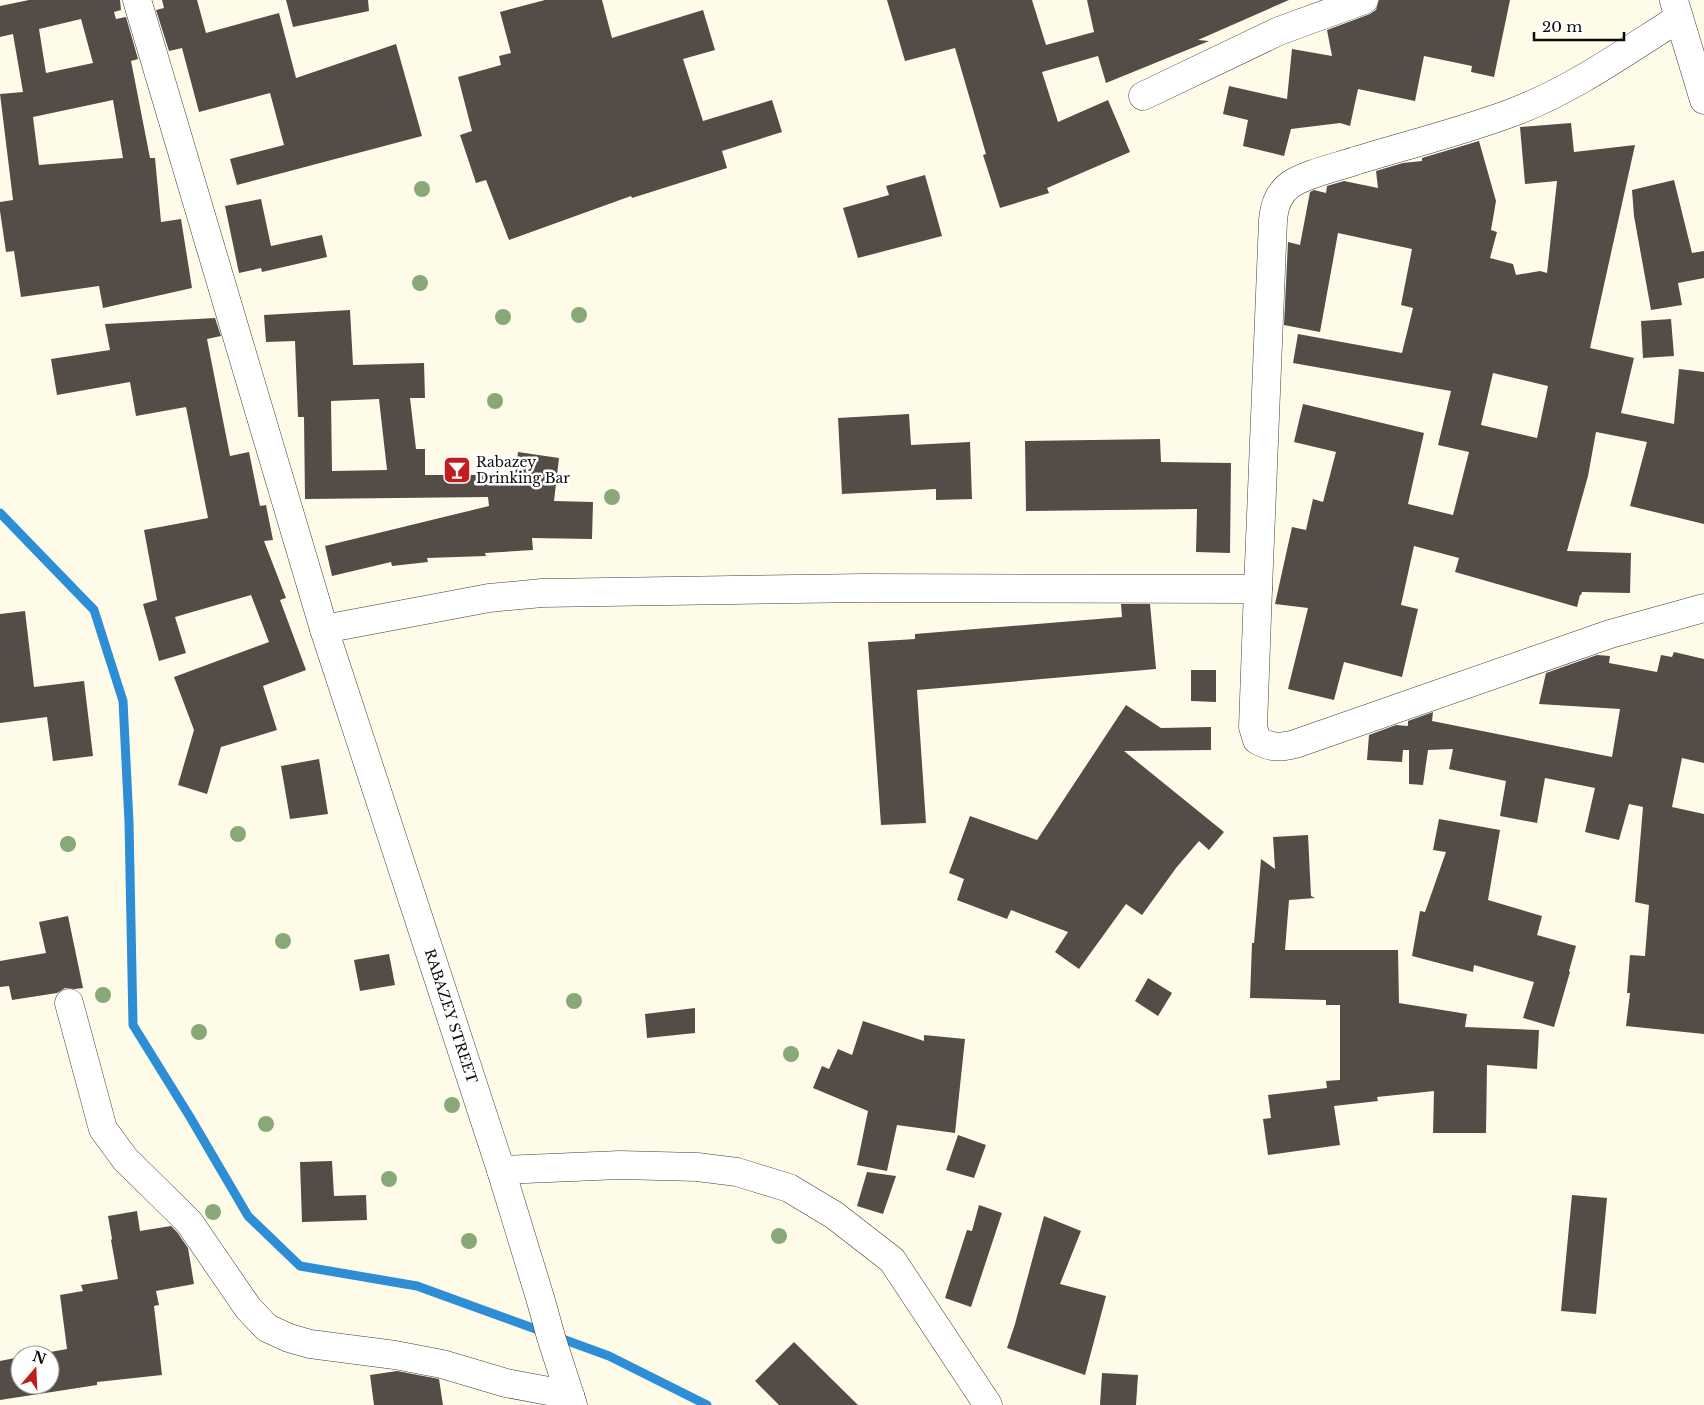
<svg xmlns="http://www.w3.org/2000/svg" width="1704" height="1405" font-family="'Libre Baskerville',serif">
<rect width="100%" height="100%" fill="#fffbe9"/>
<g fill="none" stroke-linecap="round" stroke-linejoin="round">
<g stroke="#2d8dd5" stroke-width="9">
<path d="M 0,513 L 94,610 L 123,701 L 129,822 L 133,1025 L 190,1117 L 248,1216 L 300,1266 L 417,1286 L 544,1332"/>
<path d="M 557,1337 L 609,1356 L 707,1405"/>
</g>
</g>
<g fill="#544c47" fill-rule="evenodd">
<path d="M 29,0 L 120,0 L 121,10 L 114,12 L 116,19 L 126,17 L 138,59 L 131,61 L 150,158 L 155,158 L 161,222 L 181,219 L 192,288 L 103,308 L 99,286 L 21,297 L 14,251 L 6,252 L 0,211 L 0,202 L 13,200 L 0,94 L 23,92 L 13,34 L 0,37 L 0,6 ZM 81,19 L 93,63 L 46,73 L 39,29 ZM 113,100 L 123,158 L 39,165 L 33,117 Z"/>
<path d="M 162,0 L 197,0 L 206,33 L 279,13 L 296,78 L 396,44 L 422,136 L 237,185 L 230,159 L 284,145 L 270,93 L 199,112 L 182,48 L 169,51 L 156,10 L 164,8 Z"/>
<path d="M 286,0 L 368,0 L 369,11 L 293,27 Z"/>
<path d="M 545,0 L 602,0 L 612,38 L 703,10 L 715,50 L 683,59 L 703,121 L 772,100 L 782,132 L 722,151 L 727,168 L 632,198 L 631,196 L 509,240 L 486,180 L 476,183 L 460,135 L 472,131 L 458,77 L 501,65 L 499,56 L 511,53 L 500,12 Z"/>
<path d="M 887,0 L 1032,0 L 1046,45 L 1094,32 L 1087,0 L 1289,0 L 1198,40 L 1209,41 L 1106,83 L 1098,56 L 1042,72 L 1058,122 L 1108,100 L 1130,152 L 1047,188 L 1049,193 L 1000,208 L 983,155 L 986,154 L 955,48 L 905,61 Z"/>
<path d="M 1379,0 L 1510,0 L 1494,77 L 1471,72 L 1472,66 L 1424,56 L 1415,101 L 1358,89 L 1350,126 L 1340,123 L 1291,129 L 1284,156 L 1243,146 L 1248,120 L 1223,114 L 1229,86 L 1287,99 L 1292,49 L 1332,56 L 1327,30 L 1370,14 L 1376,10 Z"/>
<path d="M 1571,123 L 1574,152 L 1635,145 L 1590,348 L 1634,358 L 1621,413 L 1674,424 L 1679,369 L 1704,372 L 1704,524 L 1630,506 L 1647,442 L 1596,432 L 1588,476 L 1567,551 L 1631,553 L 1630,593 L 1582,592 L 1581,595 L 1580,595 L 1577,607 L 1455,572 L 1459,558 L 1414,546 L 1401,605 L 1418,609 L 1402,677 L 1344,662 L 1334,700 L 1288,689 L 1308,608 L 1275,604 L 1292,527 L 1306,530 L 1313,499 L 1323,502 L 1336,452 L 1294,442 L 1303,404 L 1424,433 L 1408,504 L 1453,515 L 1469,452 L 1438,445 L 1451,391 L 1293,363 L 1298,334 L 1402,353 L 1413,308 L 1401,305 L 1412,249 L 1338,233 L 1320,332 L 1284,325 L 1288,242 L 1300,245 L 1310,192 L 1314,190 L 1326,193 L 1327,186 L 1344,181 L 1378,188 L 1376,171 L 1403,163 L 1422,161 L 1422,158 L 1479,141 L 1496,201 L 1491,230 L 1497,232 L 1490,258 L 1513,264 L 1516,275 L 1540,271 L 1547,273 L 1557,181 L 1525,184 L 1520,127 ZM 1493,373 L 1548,386 L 1537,438 L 1481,425 Z"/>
<path d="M 925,175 L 942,236 L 858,258 L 843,208 L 889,195 L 886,186 Z"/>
<path d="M 1674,180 L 1692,253 L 1704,251 L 1704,278 L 1678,283 L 1682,305 L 1651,310 L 1634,216 L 1632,190 Z"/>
<path d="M 261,199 L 271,246 L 322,235 L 327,257 L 262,272 L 261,268 L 239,273 L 225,206 Z"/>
<path d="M 350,310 L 353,365 L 424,363 L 425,398 L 410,398 L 416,449 L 425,449 L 425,475 L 515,475 L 518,452 L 559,458 L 554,501 L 593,502 L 592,539 L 532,538 L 533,550 L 485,553 L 486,556 L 427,558 L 428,562 L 392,566 L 391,562 L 332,576 L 325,546 L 489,506 L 488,497 L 305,499 L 304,417 L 298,417 L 295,341 L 266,342 L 264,315 ZM 379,399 L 387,470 L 332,471 L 331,401 Z"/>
<path d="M 215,318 L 221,336 L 207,339 L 230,456 L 249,452 L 260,506 L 266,505 L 273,540 L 264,541 L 286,598 L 280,600 L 306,670 L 263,686 L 277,730 L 221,747 L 207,794 L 178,785 L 194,730 L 174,677 L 269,642 L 251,595 L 175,617 L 186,653 L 159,661 L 143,604 L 157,600 L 144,530 L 208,518 L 186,407 L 136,416 L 130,382 L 57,395 L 51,359 L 110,350 L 105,324 Z"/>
<path d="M 1671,319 L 1674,356 L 1643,358 L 1641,321 Z"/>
<path d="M 909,414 L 911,445 L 970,442 L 972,499 L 936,500 L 936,489 L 842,494 L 838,418 Z"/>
<path d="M 1160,439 L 1161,462 L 1231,463 L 1230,553 L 1196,552 L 1197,509 L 1026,511 L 1025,441 Z"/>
<path d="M 1121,604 L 1150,604 L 1156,669 L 917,690 L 926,823 L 881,825 L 868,642 L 915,639 L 915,634 L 1122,617 Z"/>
<path d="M 25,611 L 34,687 L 84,681 L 93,756 L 53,761 L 47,717 L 0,723 L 0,614 Z"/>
<path d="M 1674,652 L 1704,659 L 1704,763 L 1682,758 L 1672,807 L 1704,814 L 1704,1034 L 1626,1026 L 1630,993 L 1627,993 L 1630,955 L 1645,956 L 1649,905 L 1635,902 L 1643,807 L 1629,804 L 1619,840 L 1585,832 L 1595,788 L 1545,778 L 1537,823 L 1500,816 L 1506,781 L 1449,769 L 1453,749 L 1428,750 L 1423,785 L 1409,784 L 1409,750 L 1403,750 L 1402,762 L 1367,760 L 1369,735 L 1396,725 L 1408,726 L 1408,721 L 1433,712 L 1432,721 L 1612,757 L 1620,709 L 1539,704 L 1546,673 L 1597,655 L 1610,656 L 1609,663 L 1657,672 L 1661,655 L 1672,657 Z"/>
<path d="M 1191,670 L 1216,670 L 1216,702 L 1191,701 Z"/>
<path d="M 1126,705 L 1161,728 L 1211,727 L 1211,750 L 1124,751 L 1224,832 L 1209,850 L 1199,841 L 1176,868 L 1142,915 L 1126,904 L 1079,969 L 1055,952 L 1068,932 L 1011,910 L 1007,919 L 957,900 L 964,879 L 949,873 L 970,816 L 1037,840 Z"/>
<path d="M 319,759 L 328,814 L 290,819 L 281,766 Z"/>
<path d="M 1439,819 L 1500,830 L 1488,900 L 1542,916 L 1537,935 L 1576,946 L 1569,971 L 1570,972 L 1554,1027 L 1523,1018 L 1534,982 L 1474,965 L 1473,972 L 1412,956 L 1420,911 L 1425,912 L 1446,852 L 1433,850 Z"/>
<path d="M 1308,835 L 1311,896 L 1315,898 L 1289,900 L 1285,950 L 1398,950 L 1399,1003 L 1467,1014 L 1465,1027 L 1539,1030 L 1537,1069 L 1487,1065 L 1486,1133 L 1433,1133 L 1434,1091 L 1377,1097 L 1378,1101 L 1334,1106 L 1340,1145 L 1268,1155 L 1263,1119 L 1271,1118 L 1268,1095 L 1327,1088 L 1326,1081 L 1340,1080 L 1340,1005 L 1326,1005 L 1326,1000 L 1250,998 L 1252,943 L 1254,943 L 1261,859 L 1275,869 L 1273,837 Z"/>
<path d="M 68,916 L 83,988 L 75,989 L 65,988 L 57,993 L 12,1000 L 9,986 L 0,987 L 0,961 L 46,953 L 39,922 Z"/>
<path d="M 389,954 L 395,985 L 360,991 L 354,960 Z"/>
<path d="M 1148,978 L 1172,993 L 1158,1016 L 1135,1001 Z"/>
<path d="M 695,1008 L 695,1033 L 647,1038 L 645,1014 Z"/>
<path d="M 863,1021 L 924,1041 L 924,1035 L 965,1039 L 955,1133 L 897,1125 L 887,1171 L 857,1165 L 868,1111 L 813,1088 L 822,1066 L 829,1069 L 838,1049 L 852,1055 Z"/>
<path d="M 958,1135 L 986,1145 L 974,1178 L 946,1170 Z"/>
<path d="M 332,1161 L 334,1196 L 366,1195 L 367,1220 L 302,1222 L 300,1162 Z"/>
<path d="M 867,1172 L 896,1176 L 883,1214 L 857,1206 Z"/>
<path d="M 1572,1195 L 1607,1198 L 1596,1314 L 1561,1311 Z"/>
<path d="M 979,1205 L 1002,1213 L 971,1307 L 945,1298 L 967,1230 L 972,1231 Z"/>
<path d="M 137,1211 L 140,1231 L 171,1226 L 177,1232 L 188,1248 L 194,1284 L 156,1291 L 159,1305 L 154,1306 L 162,1375 L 97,1382 L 97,1385 L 0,1400 L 0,1361 L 20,1357 L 20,1385 L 50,1385 L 50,1355 L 33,1355 L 67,1349 L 60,1295 L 83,1291 L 81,1285 L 118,1279 L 111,1240 L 112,1239 L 108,1216 Z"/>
<path d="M 1044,1216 L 1081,1231 L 1060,1284 L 1106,1296 L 1085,1375 L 1007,1348 L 1015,1324 Z"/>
<path d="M 794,1342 L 858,1405 L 779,1405 L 755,1381 Z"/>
<path d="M 397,1371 L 439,1379 L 443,1405 L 374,1405 L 370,1375 Z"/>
<path d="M 1102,1373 L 1138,1375 L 1136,1405 L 1100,1405 Z"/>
</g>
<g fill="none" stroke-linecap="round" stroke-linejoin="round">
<g stroke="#3e3e3e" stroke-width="29">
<g id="minor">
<path d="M 137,0 L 324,629 L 501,1170 L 541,1301 L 551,1337 L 573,1405"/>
<path d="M 1674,1 L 1704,100"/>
<path d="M 1143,96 L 1279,31 L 1364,0"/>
<path d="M 1258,589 L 1253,727 L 1257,740 C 1271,748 1280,748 1295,744 L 1610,634 L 1704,608"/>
<path d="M 324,629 L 489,598 L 542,593 L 864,588 L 1258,589 L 1273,220 C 1274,206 1278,193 1291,184 C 1306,174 1337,167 1355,161 C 1407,145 1460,132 1511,113 C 1571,91 1625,52 1679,18"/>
<path d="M 69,1003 L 103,1129 L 125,1159 L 189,1222 L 248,1308 L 267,1328 L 289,1338 L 310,1344 L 395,1355 L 442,1364 L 506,1383 L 570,1395"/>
<path d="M 501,1170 L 620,1165 L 697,1167 L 737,1172 L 789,1188 L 834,1215 L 892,1260 L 988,1405"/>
</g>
</g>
<use href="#minor" stroke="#fff" stroke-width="28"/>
</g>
<g fill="#88a976">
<circle cx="422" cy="189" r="8"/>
<circle cx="420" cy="283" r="8"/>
<circle cx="579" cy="315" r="8"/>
<circle cx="503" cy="317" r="8"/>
<circle cx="495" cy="401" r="8"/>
<circle cx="612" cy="497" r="8"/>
<circle cx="238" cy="834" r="8"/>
<circle cx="68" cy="844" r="8"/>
<circle cx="283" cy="941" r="8"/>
<circle cx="103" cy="995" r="8"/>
<circle cx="574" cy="1001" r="8"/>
<circle cx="199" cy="1032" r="8"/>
<circle cx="791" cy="1054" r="8"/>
<circle cx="452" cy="1105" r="8"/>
<circle cx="266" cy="1124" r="8"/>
<circle cx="389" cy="1179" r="8"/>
<circle cx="213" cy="1212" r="8"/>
<circle cx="779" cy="1236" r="8"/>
<circle cx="469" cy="1241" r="8"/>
</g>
<defs>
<g id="bar-square" transform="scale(1.4375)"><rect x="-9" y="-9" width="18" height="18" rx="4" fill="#c21c1e" stroke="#fff"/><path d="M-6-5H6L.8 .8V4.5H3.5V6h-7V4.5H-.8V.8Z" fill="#fff"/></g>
</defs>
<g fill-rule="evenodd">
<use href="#bar-square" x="457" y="470"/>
</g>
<g text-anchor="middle" stroke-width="5" stroke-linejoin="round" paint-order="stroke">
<g font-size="14" fill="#0b0b0b" stroke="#fff" text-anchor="start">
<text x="476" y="467">Rabazey<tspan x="476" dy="16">Drinking Bar</tspan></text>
</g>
<g font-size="14" fill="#0b0b0b" stroke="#fff">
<text transform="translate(451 1016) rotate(72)" y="5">RABAZEY STREET</text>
</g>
</g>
<g transform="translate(35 1370) rotate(19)"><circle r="24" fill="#ffffff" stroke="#9d9d9d"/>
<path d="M0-4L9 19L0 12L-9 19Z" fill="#c21c1e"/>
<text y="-8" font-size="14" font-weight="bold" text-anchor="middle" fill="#0b0b0b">N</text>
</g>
<path d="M1534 32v8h90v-8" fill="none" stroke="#0b0b0b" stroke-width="2.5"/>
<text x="1542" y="32" font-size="15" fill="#0b0b0b" stroke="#ffffff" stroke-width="4" paint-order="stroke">20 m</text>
</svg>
